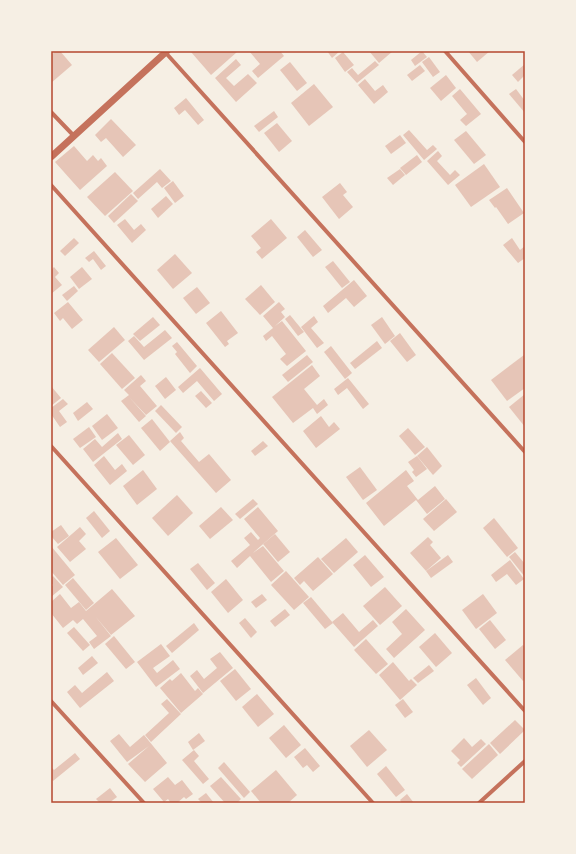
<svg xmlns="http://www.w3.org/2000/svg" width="576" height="854" font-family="'PT Serif',serif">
<rect width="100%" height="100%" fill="#f6efe4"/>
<g fill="#e6c5b7">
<path d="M 56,51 L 60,51 L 72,65 L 51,83 L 51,55 Z"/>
<path d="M 192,51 L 236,51 L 237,52 L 211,75 L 191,52 Z"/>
<path d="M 249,51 L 280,51 L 284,56 L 258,78 L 252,71 L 260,64 Z"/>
<path d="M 327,51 L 340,51 L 332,58 Z"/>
<path d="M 369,51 L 393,51 L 379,63 Z"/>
<path d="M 422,51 L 427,57 L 415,66 L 411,60 Z"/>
<path d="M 468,51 L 490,51 L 477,62 Z"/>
<path d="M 343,52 L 354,65 L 345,72 L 335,58 Z"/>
<path d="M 429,57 L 440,72 L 433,77 L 422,62 Z"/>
<path d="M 236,59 L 241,65 L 226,78 L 234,86 L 248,74 L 257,83 L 236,102 L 215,78 Z"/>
<path d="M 375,61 L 379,65 L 357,83 L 347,72 L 352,68 L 358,75 Z"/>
<path d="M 290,62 L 307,83 L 297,91 L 280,70 Z"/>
<path d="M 525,64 L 525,75 L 518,82 L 512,75 Z"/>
<path d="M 420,65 L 425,71 L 412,81 L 407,75 Z"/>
<path d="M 446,75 L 456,88 L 441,101 L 430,88 Z"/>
<path d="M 365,79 L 375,91 L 383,85 L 388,92 L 374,104 L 358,85 Z"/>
<path d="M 314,84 L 333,107 L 309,126 L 291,103 Z"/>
<path d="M 460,89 L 481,114 L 466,126 L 460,120 L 467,114 L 452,96 Z"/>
<path d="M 516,89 L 525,101 L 525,113 L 509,94 Z"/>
<path d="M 186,98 L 204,120 L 198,125 L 185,110 L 179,115 L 174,108 Z"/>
<path d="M 274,111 L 278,117 L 259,132 L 254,126 Z"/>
<path d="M 111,119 L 136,145 L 123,157 L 106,138 L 101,142 L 95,135 Z"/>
<path d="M 277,123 L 292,141 L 279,152 L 264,133 Z"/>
<path d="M 409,130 L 427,150 L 433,145 L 437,149 L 424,160 L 403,135 Z"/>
<path d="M 466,131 L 486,155 L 474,164 L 454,140 Z"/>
<path d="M 400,135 L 406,143 L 391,154 L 385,146 Z"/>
<path d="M 74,146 L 87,161 L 93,155 L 98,161 L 101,158 L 107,166 L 80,190 L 55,162 Z"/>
<path d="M 438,151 L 442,156 L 437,161 L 450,175 L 455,170 L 460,175 L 448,185 L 427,161 Z"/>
<path d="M 417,155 L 422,162 L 406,175 L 400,168 Z"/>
<path d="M 484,164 L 500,187 L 471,207 L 455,185 Z"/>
<path d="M 160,169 L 171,181 L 162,188 L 157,182 L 138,199 L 133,193 Z"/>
<path d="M 400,169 L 405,175 L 393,185 L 387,178 Z"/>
<path d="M 115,172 L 133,191 L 105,216 L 87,197 Z"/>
<path d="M 173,181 L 184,196 L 175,203 L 164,188 Z"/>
<path d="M 340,183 L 347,192 L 343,195 L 353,207 L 339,219 L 322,197 Z"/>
<path d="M 507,188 L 524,213 L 508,224 L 496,207 L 495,208 L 489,200 Z"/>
<path d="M 131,194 L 138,201 L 114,223 L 108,216 Z"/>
<path d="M 166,196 L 173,204 L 158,218 L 151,209 Z"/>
<path d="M 125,219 L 134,230 L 141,224 L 146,230 L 132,243 L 117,225 Z"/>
<path d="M 271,219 L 287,238 L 262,259 L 256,252 L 261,248 L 251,236 Z"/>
<path d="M 305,230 L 322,250 L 313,257 L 297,237 Z"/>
<path d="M 74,238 L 79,243 L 65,256 L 60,251 Z"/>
<path d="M 512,238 L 520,250 L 525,246 L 525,258 L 518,263 L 503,245 Z"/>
<path d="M 94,251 L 106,266 L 101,270 L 93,259 L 89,262 L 85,258 Z"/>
<path d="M 175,254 L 192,273 L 173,289 L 157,270 Z"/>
<path d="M 333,261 L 350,282 L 342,288 L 325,267 Z"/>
<path d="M 54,267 L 59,273 L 55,277 L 62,285 L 51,294 L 51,270 Z"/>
<path d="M 82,267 L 92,279 L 79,289 L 70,277 Z"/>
<path d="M 354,280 L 367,296 L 354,307 L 346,298 L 328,313 L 323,306 Z"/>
<path d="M 261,285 L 275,302 L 260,315 L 245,299 Z"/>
<path d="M 74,286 L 78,291 L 67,301 L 62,295 Z"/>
<path d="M 197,287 L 210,303 L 196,314 L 183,298 Z"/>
<path d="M 68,302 L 83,320 L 72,329 L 63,318 L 60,321 L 54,313 Z"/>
<path d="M 279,302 L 285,309 L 281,312 L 285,317 L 275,326 L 282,321 L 306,351 L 287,366 L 280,359 L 286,354 L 272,336 L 266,341 L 263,336 L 273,328 L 263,316 Z"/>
<path d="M 221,311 L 238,333 L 227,341 L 229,344 L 225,347 L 206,323 Z"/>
<path d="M 290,315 L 304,332 L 298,336 L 285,319 Z"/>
<path d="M 314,316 L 318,322 L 311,328 L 324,343 L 317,348 L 301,327 Z"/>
<path d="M 153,317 L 160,325 L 140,341 L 133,334 Z"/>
<path d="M 382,317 L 395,336 L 385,344 L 371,325 Z"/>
<path d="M 114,327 L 125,340 L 99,362 L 88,350 Z"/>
<path d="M 165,330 L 172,338 L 144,360 L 128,341 L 134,336 L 144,347 Z"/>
<path d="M 400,333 L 416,355 L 407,362 L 390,341 Z"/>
<path d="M 377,341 L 382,348 L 355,369 L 350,363 Z"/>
<path d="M 177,342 L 197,366 L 190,373 L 175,354 L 177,352 L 172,346 Z"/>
<path d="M 331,346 L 352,373 L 345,379 L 324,352 Z"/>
<path d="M 112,353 L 135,378 L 122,389 L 100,364 Z"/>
<path d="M 307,355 L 313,362 L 288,382 L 282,375 Z"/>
<path d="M 524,355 L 525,356 L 525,388 L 507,401 L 491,380 Z"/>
<path d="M 312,365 L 320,376 L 304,389 L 317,405 L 324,399 L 328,405 L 317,414 L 313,408 L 293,423 L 272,397 Z"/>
<path d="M 200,368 L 222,394 L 214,401 L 197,381 L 183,393 L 178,387 Z"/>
<path d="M 141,375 L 146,381 L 140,386 L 157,406 L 146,415 L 129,397 L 146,416 L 139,422 L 121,401 L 129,395 L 124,390 Z"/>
<path d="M 166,377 L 176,390 L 165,399 L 155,386 Z"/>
<path d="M 348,378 L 369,404 L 363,409 L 347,388 L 338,395 L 334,389 Z"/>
<path d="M 51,386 L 61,398 L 51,406 Z"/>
<path d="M 201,391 L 212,403 L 206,408 L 195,396 Z"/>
<path d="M 525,394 L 525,427 L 509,407 Z"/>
<path d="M 63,399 L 68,404 L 59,411 L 67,422 L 60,427 L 51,414 L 51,408 Z"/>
<path d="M 87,402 L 93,409 L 78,421 L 73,413 Z"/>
<path d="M 161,405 L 182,427 L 176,433 L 155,411 Z"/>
<path d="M 107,414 L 118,428 L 102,440 L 92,426 Z"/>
<path d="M 321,416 L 329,427 L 334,422 L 340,429 L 316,448 L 303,431 Z"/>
<path d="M 152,419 L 170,442 L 160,451 L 141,428 Z"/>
<path d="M 89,427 L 96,437 L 80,448 L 73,439 Z"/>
<path d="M 408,428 L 425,447 L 415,455 L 399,436 Z"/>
<path d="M 180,432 L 184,438 L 181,441 L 199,462 L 209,454 L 231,480 L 216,493 L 170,441 Z"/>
<path d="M 118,433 L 122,439 L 93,462 L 83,449 L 95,439 L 102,447 Z"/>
<path d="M 129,435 L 145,455 L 133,465 L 116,445 Z"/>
<path d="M 263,441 L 268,446 L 255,456 L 251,451 Z"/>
<path d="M 427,447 L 442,466 L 433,475 L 417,456 Z"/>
<path d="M 104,456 L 115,470 L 122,464 L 127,471 L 110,485 L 94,465 Z"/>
<path d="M 417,456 L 427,469 L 416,477 L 412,472 L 414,470 L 408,462 Z"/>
<path d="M 360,467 L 377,490 L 363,500 L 346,477 Z"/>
<path d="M 143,470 L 157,489 L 137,505 L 123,486 Z"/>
<path d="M 406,470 L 414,481 L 407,486 L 418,500 L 435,486 L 445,499 L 427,514 L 416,500 L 384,526 L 366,503 Z"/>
<path d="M 177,495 L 193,513 L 168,536 L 152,518 Z"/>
<path d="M 253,499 L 258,504 L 240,519 L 235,514 Z"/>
<path d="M 446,499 L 457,512 L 434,531 L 423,519 Z"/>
<path d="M 221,507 L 233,520 L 210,539 L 199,526 Z"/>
<path d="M 258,507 L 278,531 L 253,553 L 263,546 L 284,571 L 271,582 L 250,556 L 237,568 L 231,561 L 250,545 L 244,538 L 251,532 L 258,540 L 260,538 L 244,519 Z"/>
<path d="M 94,511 L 110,531 L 102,538 L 86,518 Z"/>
<path d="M 494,518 L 518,548 L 507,557 L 483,528 Z"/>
<path d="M 61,525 L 69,536 L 58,544 L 51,536 L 51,532 Z"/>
<path d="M 80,527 L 86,534 L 79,541 L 86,549 L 70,562 L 57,547 Z"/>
<path d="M 275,534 L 290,552 L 278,562 L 263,544 Z"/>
<path d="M 428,537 L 433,542 L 430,545 L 441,558 L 426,571 L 410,553 Z"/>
<path d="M 116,538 L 138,565 L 120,579 L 98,552 Z"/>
<path d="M 346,538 L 358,552 L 334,573 L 321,559 Z"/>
<path d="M 51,546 L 75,575 L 63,585 L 51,571 Z"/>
<path d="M 515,552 L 525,564 L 525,577 L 509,557 Z"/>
<path d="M 365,555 L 384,577 L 371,587 L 353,565 Z"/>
<path d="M 448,555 L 453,562 L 431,578 L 426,571 Z"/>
<path d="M 318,557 L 333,574 L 313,591 L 304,581 L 300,585 L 294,578 Z"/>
<path d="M 510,560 L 524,579 L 516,585 L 507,574 L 496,582 L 491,575 Z"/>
<path d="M 198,563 L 215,583 L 207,590 L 190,569 Z"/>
<path d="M 286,571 L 309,597 L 294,610 L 271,585 Z"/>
<path d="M 53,576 L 63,587 L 51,597 L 51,587 L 53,585 L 51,583 L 51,578 Z"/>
<path d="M 73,578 L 94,603 L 86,610 L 65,585 Z"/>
<path d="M 226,579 L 243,600 L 228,613 L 211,592 Z"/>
<path d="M 385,587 L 402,606 L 380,625 L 363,606 Z"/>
<path d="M 112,589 L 135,616 L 111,635 L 95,616 L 111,636 L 94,649 L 89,642 L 97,636 L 83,619 L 77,624 L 73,620 L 63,628 L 51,613 L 51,602 L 60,594 L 71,608 L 79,602 L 86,611 Z"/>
<path d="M 262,594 L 267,600 L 256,608 L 251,602 Z"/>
<path d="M 483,594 L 497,613 L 476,629 L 462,610 Z"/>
<path d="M 311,597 L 333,623 L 325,629 L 303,603 Z"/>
<path d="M 285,609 L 290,615 L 275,627 L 270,621 Z"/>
<path d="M 406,609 L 425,630 L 394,658 L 386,649 L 402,634 L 392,622 Z"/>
<path d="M 343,613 L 359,632 L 373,620 L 378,626 L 354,647 L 332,622 Z"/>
<path d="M 245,618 L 257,632 L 251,638 L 239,623 Z"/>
<path d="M 490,620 L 506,640 L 495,649 L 479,629 Z"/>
<path d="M 194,623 L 199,630 L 172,653 L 166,646 Z"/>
<path d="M 74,627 L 90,645 L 83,651 L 67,633 Z"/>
<path d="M 435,633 L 452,653 L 436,667 L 419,647 Z"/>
<path d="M 114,636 L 135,662 L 126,669 L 105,644 Z"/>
<path d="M 366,639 L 388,664 L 376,674 L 354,650 Z"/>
<path d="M 161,644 L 170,656 L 153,668 L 157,673 L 173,660 L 180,669 L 156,687 L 137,662 Z"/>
<path d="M 523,645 L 525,647 L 525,679 L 523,681 L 505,660 Z"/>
<path d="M 220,652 L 233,668 L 203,693 L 190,676 L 197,670 L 204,679 L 217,668 L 210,659 Z"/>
<path d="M 92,656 L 98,663 L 83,675 L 78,668 Z"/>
<path d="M 393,662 L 409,681 L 411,679 L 417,685 L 400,700 L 379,675 Z"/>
<path d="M 429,665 L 434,671 L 418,683 L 413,678 Z"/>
<path d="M 235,669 L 251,689 L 236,701 L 220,681 Z"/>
<path d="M 107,672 L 114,681 L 80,708 L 67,692 L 75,685 L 82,693 Z"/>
<path d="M 181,673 L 195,691 L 198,688 L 203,694 L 181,713 L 160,688 L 170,679 L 172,681 Z"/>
<path d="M 476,678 L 491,698 L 483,705 L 467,685 Z"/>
<path d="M 257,694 L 274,714 L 258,727 L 242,707 Z"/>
<path d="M 167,699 L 181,714 L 151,742 L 145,735 L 169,713 L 161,704 Z"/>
<path d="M 403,699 L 413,712 L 405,718 L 395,705 Z"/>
<path d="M 515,720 L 525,730 L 500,754 L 490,743 Z"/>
<path d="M 284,725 L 301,745 L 286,758 L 269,738 Z"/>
<path d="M 369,730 L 387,750 L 367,767 L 350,746 Z"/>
<path d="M 199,733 L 205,741 L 193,750 L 188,742 Z"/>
<path d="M 119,734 L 130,747 L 144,735 L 167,763 L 145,782 L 128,764 L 149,746 L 127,762 L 110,741 Z"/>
<path d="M 464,738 L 472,747 L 481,739 L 486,744 L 461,767 L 457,763 L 460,760 L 451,751 Z"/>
<path d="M 489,744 L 498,755 L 472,779 L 462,769 Z"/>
<path d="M 305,748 L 320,766 L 313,772 L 307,765 L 303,768 L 294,757 Z"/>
<path d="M 194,750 L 199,756 L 194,761 L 209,779 L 203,784 L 182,760 Z"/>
<path d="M 75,753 L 80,759 L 53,781 L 51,778 L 51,767 L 54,770 Z"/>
<path d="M 224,762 L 250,792 L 244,798 L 218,768 Z"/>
<path d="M 386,766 L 405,790 L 396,797 L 377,774 Z"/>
<path d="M 276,770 L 297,795 L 288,803 L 261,803 L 251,791 Z"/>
<path d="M 168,777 L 175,785 L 182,780 L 193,794 L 186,799 L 184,797 L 177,803 L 171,803 L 168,799 L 164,802 L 153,789 Z"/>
<path d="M 221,777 L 241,799 L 237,803 L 225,803 L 210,786 Z"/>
<path d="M 110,788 L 117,797 L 109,803 L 100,803 L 96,799 Z"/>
<path d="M 206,793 L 214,803 L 202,803 L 198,799 Z"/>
<path d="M 407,794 L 414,803 L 402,803 L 400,800 Z"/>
</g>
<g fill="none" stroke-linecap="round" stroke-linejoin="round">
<g stroke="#c5725c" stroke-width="4">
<path d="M 445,51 L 525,142"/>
<path d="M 165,52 L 525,452"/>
<path d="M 51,112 L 74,136"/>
<path d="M 51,185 L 525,711"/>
<path d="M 51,446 L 373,803"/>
<path d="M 51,701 L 144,803"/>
<path d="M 479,803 L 525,761"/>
</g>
<path stroke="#c5725c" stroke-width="7" d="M 51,157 L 167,51"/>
</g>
<rect width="576" height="854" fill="none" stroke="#f6efe4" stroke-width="104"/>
<rect x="52" y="52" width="472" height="750" fill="none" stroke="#b5482f" stroke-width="1.5"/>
</svg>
